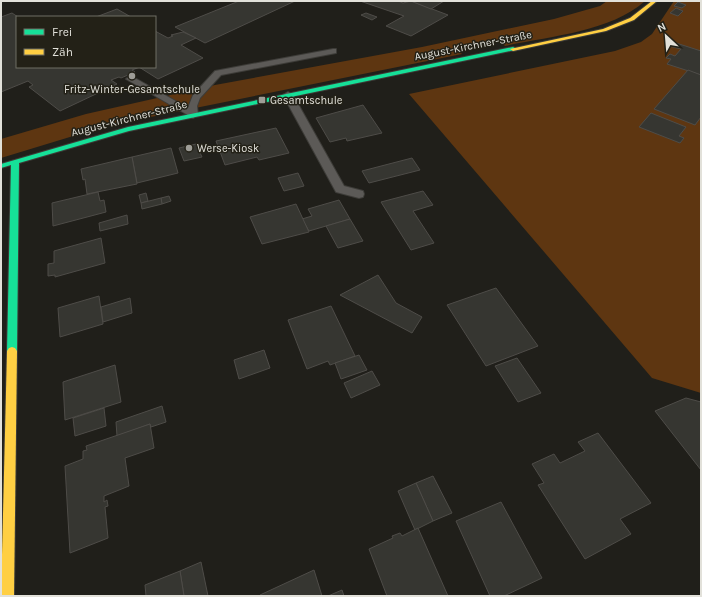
<svg xmlns="http://www.w3.org/2000/svg" width="702" height="597" font-family="Karla,sans-serif">
<rect width="100%" height="100%" fill="#201f1a"/>
<g fill="#5e3611">
<path d="M 607,1 L 645,1 C 610,32 550,36 505,46 L 499,40 L 456,48 L 462,54 L 106,126 L 1,158 L 1,139 L 86,114 L 215,85 L 422,47 L 554,19 L 600,6 Z"/>
<path d="M 674,1 L 701,1 L 701,393 L 652,378 L 409,94 L 615,51 L 641,42 L 652,34 Z"/>
</g>
<g fill="#363631" stroke="#4e4c48">
<path d="M 239,1 L 295,1 L 205,43 L 175,27 Z"/>
<path d="M 360,1 L 398,1 L 403,3 L 411,1 L 448,15 L 411,36 L 386,26 L 404,16 Z"/>
<path d="M 411,1 L 444,1 L 431,9 Z"/>
<path d="M 678,2 L 686,5 L 682,8 L 674,6 Z"/>
<path d="M 676,8 L 683,11 L 678,16 L 670,13 Z"/>
<path d="M 117,9 L 131,17 L 96,17 Z"/>
<path d="M 12,13 L 18,17 L 16,20 L 17,67 L 140,67 L 132,70 L 135,72 L 121,78 L 119,77 L 111,80 L 117,84 L 60,111 L 29,87 L 33,85 L 28,81 L 1,92 L 1,17 Z"/>
<path d="M 366,13 L 377,17 L 372,20 L 361,15 Z"/>
<path d="M 155,31 L 168,38 L 173,36 L 171,35 L 183,32 L 196,38 L 181,45 L 203,58 L 158,79 L 139,67 L 155,67 Z"/>
<path d="M 673,42 L 701,51 L 701,75 L 667,64 L 671,59 L 666,58 L 670,54 L 675,56 L 681,49 L 669,46 Z"/>
<path d="M 688,70 L 701,75 L 701,117 L 695,125 L 654,109 Z"/>
<path d="M 363,105 L 382,133 L 347,141 L 346,138 L 330,142 L 316,118 Z"/>
<path d="M 651,113 L 686,127 L 679,136 L 684,138 L 680,143 L 639,127 Z"/>
<path d="M 276,128 L 289,153 L 259,160 L 257,157 L 225,165 L 216,141 Z"/>
<path d="M 196,144 L 202,157 L 184,161 L 179,148 Z"/>
<path d="M 171,148 L 178,173 L 137,183 L 132,157 Z"/>
<path d="M 132,157 L 137,184 L 87,194 L 85,179 L 83,180 L 81,169 Z"/>
<path d="M 412,158 L 420,170 L 369,183 L 362,171 Z"/>
<path d="M 298,173 L 304,186 L 284,191 L 278,178 Z"/>
<path d="M 423,191 L 433,205 L 413,211 L 434,243 L 411,250 L 381,202 Z"/>
<path d="M 98,192 L 100,201 L 104,200 L 106,212 L 53,226 L 52,203 Z"/>
<path d="M 146,193 L 148,201 L 141,203 L 139,195 Z"/>
<path d="M 169,196 L 171,201 L 162,204 L 161,198 Z"/>
<path d="M 161,198 L 162,204 L 142,209 L 141,203 Z"/>
<path d="M 339,200 L 350,219 L 309,231 L 302,219 L 312,216 L 308,209 Z"/>
<path d="M 296,204 L 309,232 L 262,244 L 250,217 Z"/>
<path d="M 127,215 L 128,224 L 100,231 L 99,223 Z"/>
<path d="M 350,219 L 363,241 L 338,248 L 326,226 Z"/>
<path d="M 101,238 L 105,263 L 55,277 L 55,275 L 48,276 L 48,264 L 54,263 L 54,251 Z"/>
<path d="M 378,275 L 396,303 L 422,317 L 412,333 L 340,295 Z"/>
<path d="M 496,288 L 538,346 L 486,366 L 447,305 Z"/>
<path d="M 99,296 L 103,324 L 60,337 L 58,308 Z"/>
<path d="M 130,298 L 132,313 L 103,322 L 101,307 Z"/>
<path d="M 331,306 L 355,356 L 330,365 L 328,361 L 307,369 L 288,320 Z"/>
<path d="M 264,350 L 270,368 L 239,379 L 234,360 Z"/>
<path d="M 359,355 L 367,370 L 341,379 L 335,363 Z"/>
<path d="M 517,358 L 541,393 L 518,402 L 495,366 Z"/>
<path d="M 115,365 L 121,402 L 65,420 L 63,382 Z"/>
<path d="M 372,371 L 380,385 L 351,398 L 344,383 Z"/>
<path d="M 686,398 L 701,402 L 701,470 L 655,411 Z"/>
<path d="M 162,406 L 166,422 L 151,427 L 150,424 L 117,436 L 116,422 Z"/>
<path d="M 104,408 L 106,426 L 75,436 L 73,418 Z"/>
<path d="M 150,424 L 154,448 L 125,458 L 129,486 L 104,496 L 104,502 L 107,500 L 108,506 L 105,507 L 108,538 L 70,553 L 65,466 L 83,459 L 83,451 L 87,450 L 86,446 Z"/>
<path d="M 598,433 L 651,503 L 620,519 L 631,534 L 585,559 L 538,485 L 544,483 L 532,464 L 554,454 L 560,463 L 585,451 L 578,442 Z"/>
<path d="M 433,476 L 452,513 L 433,521 L 416,483 Z"/>
<path d="M 416,483 L 433,521 L 415,530 L 398,491 Z"/>
<path d="M 501,502 L 542,578 L 504,596 L 490,596 L 456,521 Z"/>
<path d="M 418,528 L 448,596 L 387,596 L 369,549 L 393,538 L 392,536 L 400,533 L 402,536 Z"/>
<path d="M 201,562 L 208,596 L 184,596 L 180,571 Z"/>
<path d="M 314,570 L 322,596 L 261,596 L 260,595 Z"/>
<path d="M 180,571 L 184,596 L 146,596 L 145,585 Z"/>
<path d="M 342,590 L 344,596 L 328,596 Z"/>
</g>
<g fill="none" stroke-linecap="round" stroke-linejoin="round">
<g stroke="#3d3c38" stroke-width="2">
<g id="lane">
<path d="M 333,49 L 336,49 L 336,53 L 221,75 L 200,98 L 197,106 L 198,115 L 193,118 L 126,79 L 130,76 L 133,77 L 188,108 L 193,95 L 215,71 Z"/>
<path d="M 288,92 L 293,95 L 344,186 L 363,191 L 364,194 L 363,197 L 359,198 L 336,192 L 283,95 Z"/>
</g>
</g>
<g stroke="#3d3c38" stroke-width="2">
<path id="fast" d="M 513,47 L 515,48 L 515,50 L 129,131 L 19,163 L 17,351 L 15,354 L 12,355 L 9,354 L 7,351 L 11,165 L 1,168 L 1,164 L 128,127 Z"/>
</g>
<g stroke="#3d3c38" stroke-width="2">
<g id="slow">
<path d="M 652,1 L 657,1 L 634,20 L 606,31 L 513,51 L 510,49 L 603,29 L 630,18 Z"/>
<path d="M 12,347 L 15,348 L 17,351 L 14,596 L 1,596 L 7,351 L 9,348 Z"/>
</g>
</g>
<use href="#lane" fill="#5c5a57" fill-rule="evenodd"/>
<use href="#fast" fill="#16e098" fill-rule="evenodd"/>
<use href="#slow" fill="#ffcf43" fill-rule="evenodd"/>
</g>
<g fill="#9e9d97" stroke="#232117" stroke-width="1.5">
<circle cx="132" cy="76" r="4"/>
<rect x="258" y="96" width="8" height="8" rx="2"/>
<circle cx="189" cy="148" r="4"/>
</g>
<g text-anchor="middle" stroke-width="3" stroke-linejoin="round" paint-order="stroke">
<g font-size="11" fill="#e2e1da" stroke="#232117">
<text transform="translate(473 45) rotate(-11)" y="4">August-Kirchner-Straße</text>
<text transform="translate(129 118) rotate(-14)" y="4">August-Kirchner-Straße</text>
</g>
<g font-size="11" fill="#e2e1da" stroke="#232117" text-anchor="start">
<text x="132" y="93" text-anchor="middle">Fritz-Winter-Gesamtschule</text>
<text x="270" y="104">Gesamtschule</text>
<text x="197" y="152">Werse-Kiosk</text>
</g>
</g>
<rect width="702" height="597" fill="none" stroke="#e2e1da" stroke-width="4"/>
<rect x="16" y="16" width="140" height="52" fill="#232117" stroke="#6f6e65"/>
<rect x="24" y="29" width="20" height="6" fill="#16e098" stroke="#6f6e65"/>
<text x="52" y="36" font-size="12" fill="#e2e1da">Frei</text>
<rect x="24" y="49" width="20" height="6" fill="#ffcf43" stroke="#6f6e65"/>
<text x="52" y="56" font-size="12" fill="#e2e1da">Zäh</text>
<g transform="translate(666 36) rotate(334)" stroke="#232117" stroke-width="3" paint-order="stroke">
<path d="M0-3L7 15L0 10L-7 15Z" fill="#e2e1da"/>
<text y="-6" font-size="11" font-weight="bold" text-anchor="middle" fill="#e2e1da">N</text>
</g>
</svg>
